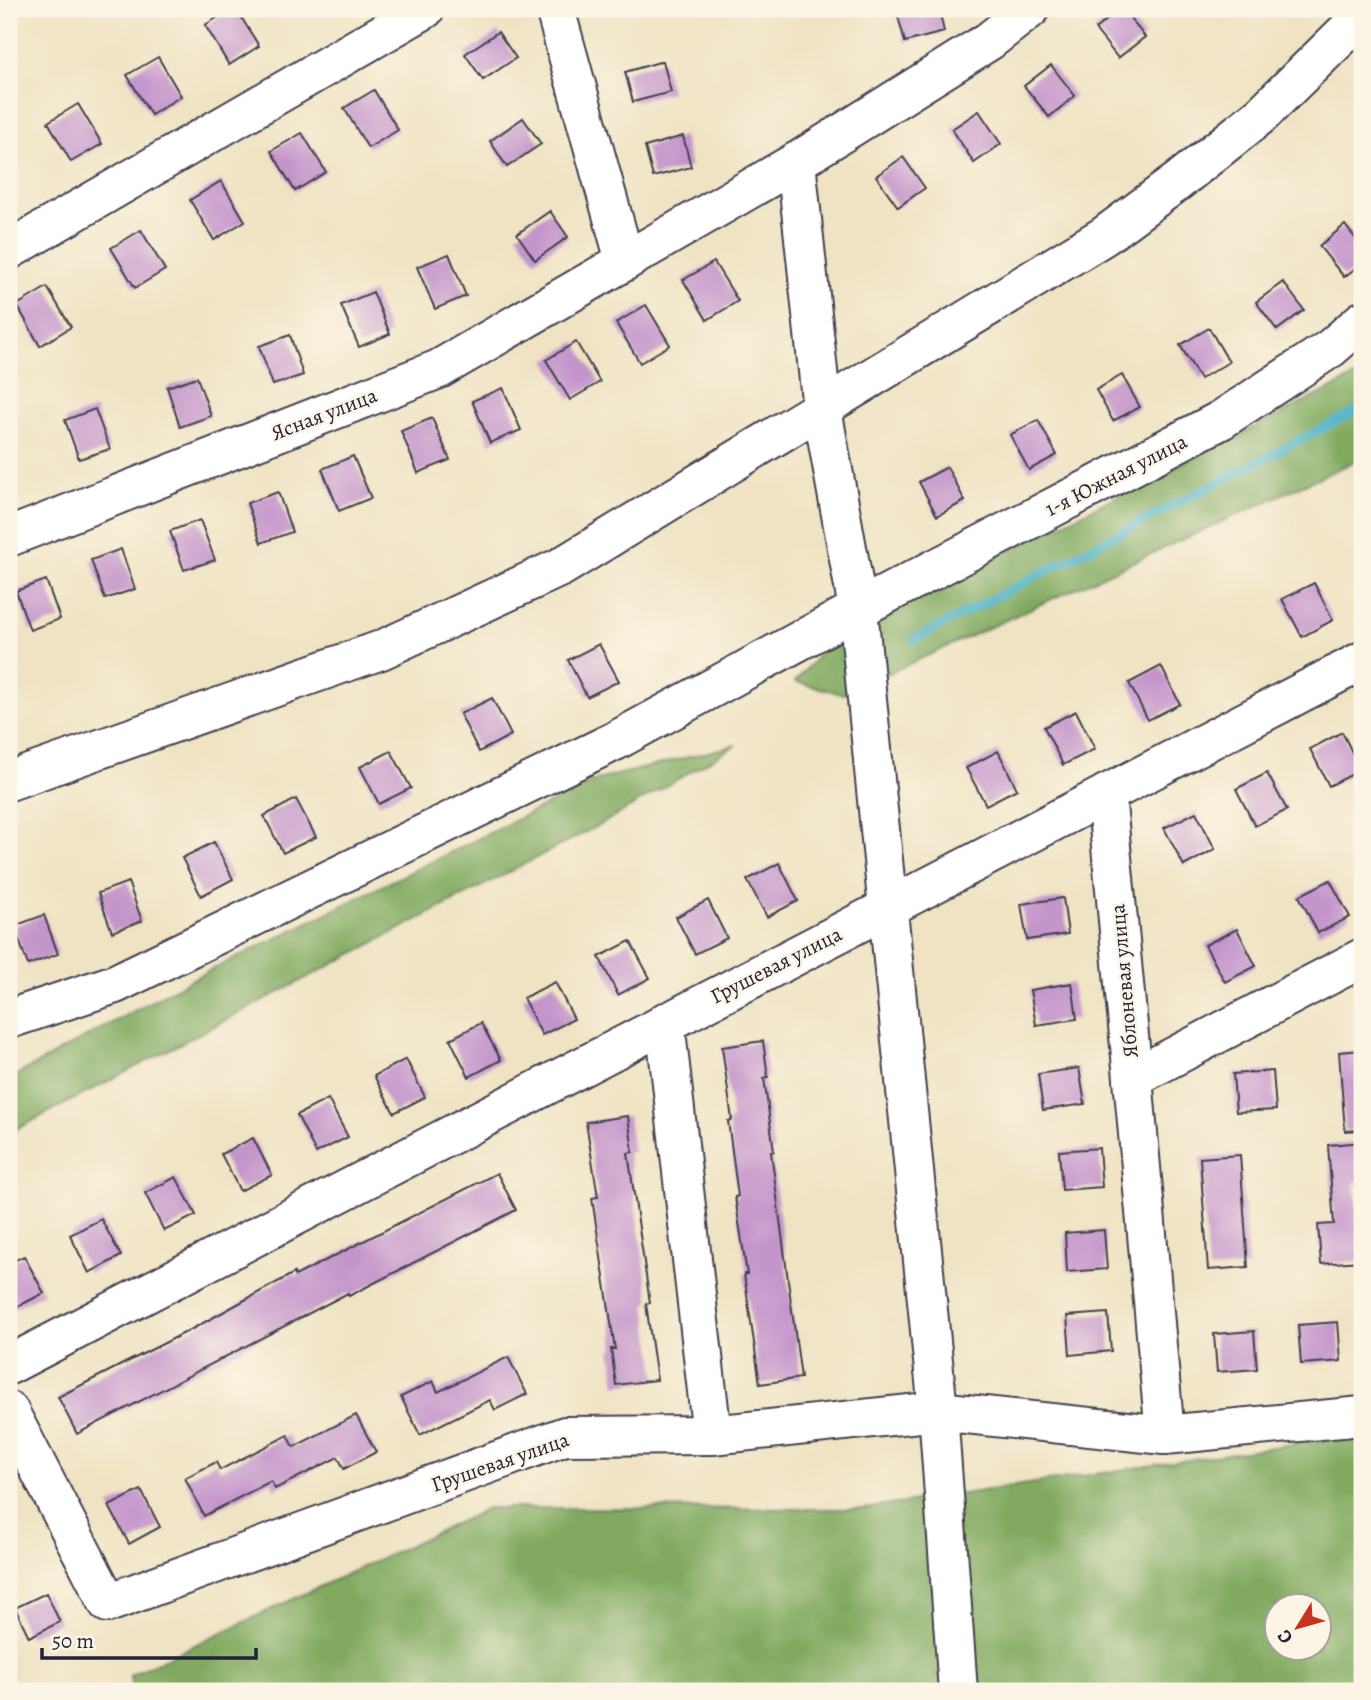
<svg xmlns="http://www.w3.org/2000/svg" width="1371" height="1700" font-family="Alegreya,serif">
<rect width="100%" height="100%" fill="#fcf5e5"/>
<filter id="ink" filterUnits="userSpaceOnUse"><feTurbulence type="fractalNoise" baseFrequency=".0143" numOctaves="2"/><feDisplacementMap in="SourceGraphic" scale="14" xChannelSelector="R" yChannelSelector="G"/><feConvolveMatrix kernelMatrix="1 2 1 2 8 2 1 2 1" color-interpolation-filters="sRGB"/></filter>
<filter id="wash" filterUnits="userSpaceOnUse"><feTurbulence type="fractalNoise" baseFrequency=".00686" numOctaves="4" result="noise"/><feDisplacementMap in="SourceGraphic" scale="28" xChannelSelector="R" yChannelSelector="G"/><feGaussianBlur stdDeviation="1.57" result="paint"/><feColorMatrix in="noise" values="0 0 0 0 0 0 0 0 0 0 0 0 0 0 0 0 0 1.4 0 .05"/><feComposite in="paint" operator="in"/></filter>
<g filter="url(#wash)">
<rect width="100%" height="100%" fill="#efe3c3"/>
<g fill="#81aa60" stroke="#52664e" stroke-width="2" fill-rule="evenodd">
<path d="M 1362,373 L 1362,458 L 843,694 L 795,682 L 833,639 Z"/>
<path d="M 736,745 L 603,823 L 9,1133 L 9,1079 L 185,983 L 597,780 Z"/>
<path d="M 1338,1437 L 1362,1438 L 1362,1691 L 132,1691 L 130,1675 L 489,1508 L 864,1509 ZM 1276,1606 L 1318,1606 L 1318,1648 L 1276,1648 Z"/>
</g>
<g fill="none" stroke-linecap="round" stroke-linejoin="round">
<path stroke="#46b0c4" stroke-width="9" d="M 913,640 L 1362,408"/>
</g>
<g id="blocks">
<g fill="#c495cb">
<path d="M 232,9 L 236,9 L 259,46 L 229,65 L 205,25 Z"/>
<path d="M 896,9 L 939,9 L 944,32 L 905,42 Z"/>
<path d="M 1120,9 L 1123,9 L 1145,37 L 1118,58 L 1095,29 Z"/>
<path d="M 498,32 L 516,58 L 483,80 L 465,54 Z"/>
<path d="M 158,57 L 181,96 L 151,115 L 127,75 Z"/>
<path d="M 663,61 L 671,92 L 633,102 L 625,72 Z"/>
<path d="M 1051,65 L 1075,96 L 1049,117 L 1024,86 Z"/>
<path d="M 374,90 L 398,130 L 368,148 L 344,108 Z"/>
<path d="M 78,104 L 102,144 L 71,162 L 48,122 Z"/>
<path d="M 979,111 L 1001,144 L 974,163 L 952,129 Z"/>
<path d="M 523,118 L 541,144 L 507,167 L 490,141 Z"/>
<path d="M 302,133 L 326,172 L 295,191 L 271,151 Z"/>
<path d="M 683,136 L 691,167 L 653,177 L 645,147 Z"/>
<path d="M 903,157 L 925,188 L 898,207 L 876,176 Z"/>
<path d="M 221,181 L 245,221 L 214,240 L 190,200 Z"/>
<path d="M 550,211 L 568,237 L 535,260 L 517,234 Z"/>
<path d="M 1345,225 L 1362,247 L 1362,263 L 1344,277 L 1319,246 Z"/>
<path d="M 141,230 L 165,270 L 135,288 L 111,248 Z"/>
<path d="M 449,254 L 466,296 L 435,309 L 417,267 Z"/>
<path d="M 714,262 L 738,301 L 707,320 L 683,280 Z"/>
<path d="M 1283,282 L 1304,310 L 1277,330 L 1256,302 Z"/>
<path d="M 47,287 L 71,327 L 40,346 L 17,305 Z"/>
<path d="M 373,292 L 390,334 L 359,347 L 341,305 Z"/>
<path d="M 646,305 L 670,345 L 640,363 L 616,323 Z"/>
<path d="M 1209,328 L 1229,362 L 1200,379 L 1180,345 Z"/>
<path d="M 290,335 L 303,375 L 273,385 L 259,346 Z"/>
<path d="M 576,342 L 600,382 L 570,400 L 546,360 Z"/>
<path d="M 1122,375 L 1140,407 L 1113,421 L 1096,390 Z"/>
<path d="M 197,377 L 211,416 L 180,427 L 167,387 Z"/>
<path d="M 503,388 L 521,430 L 490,443 L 472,401 Z"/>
<path d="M 95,409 L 110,449 L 79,459 L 65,420 Z"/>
<path d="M 432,418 L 450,460 L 418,473 L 401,431 Z"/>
<path d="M 1038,420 L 1057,455 L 1029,470 L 1010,435 Z"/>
<path d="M 353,456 L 371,498 L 339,511 L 322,469 Z"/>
<path d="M 947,467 L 965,501 L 937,516 L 919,482 Z"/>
<path d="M 278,492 L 292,532 L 261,543 L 247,503 Z"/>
<path d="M 200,520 L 215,560 L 184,570 L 170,531 Z"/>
<path d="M 121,549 L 135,589 L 105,599 L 91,560 Z"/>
<path d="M 46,580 L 60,619 L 30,630 L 16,591 Z"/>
<path d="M 1314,583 L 1333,620 L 1302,637 L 1282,599 Z"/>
<path d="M 599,644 L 619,681 L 587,697 L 568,660 Z"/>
<path d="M 1161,666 L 1180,704 L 1148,720 L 1129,683 Z"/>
<path d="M 492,698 L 511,735 L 479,752 L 460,714 Z"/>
<path d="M 1076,711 L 1095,749 L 1063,765 L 1044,727 Z"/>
<path d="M 1342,732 L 1361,770 L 1329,786 L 1310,749 Z"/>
<path d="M 391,751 L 411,788 L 379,804 L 360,767 Z"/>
<path d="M 998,751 L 1017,789 L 986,805 L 966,768 Z"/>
<path d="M 1267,773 L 1287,810 L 1255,826 L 1236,789 Z"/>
<path d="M 296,799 L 316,837 L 283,853 L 264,816 Z"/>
<path d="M 1196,812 L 1215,849 L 1184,866 L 1164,828 Z"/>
<path d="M 214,842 L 233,879 L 201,896 L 182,858 Z"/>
<path d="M 779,863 L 798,901 L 767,917 L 747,880 Z"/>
<path d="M 1330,880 L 1350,917 L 1318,933 L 1299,896 Z"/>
<path d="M 128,882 L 142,921 L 112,932 L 98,893 Z"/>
<path d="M 1063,898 L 1068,934 L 1027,940 L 1021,904 Z"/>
<path d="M 708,900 L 727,938 L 695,954 L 676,917 Z"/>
<path d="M 44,915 L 58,954 L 28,965 L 14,926 Z"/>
<path d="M 1237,929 L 1256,966 L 1225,982 L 1205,945 Z"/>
<path d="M 630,941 L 650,978 L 618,995 L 599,957 Z"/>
<path d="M 555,982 L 574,1019 L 542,1035 L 523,998 Z"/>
<path d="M 1072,983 L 1077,1019 L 1036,1025 L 1030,990 Z"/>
<path d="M 481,1023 L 501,1060 L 469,1077 L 450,1039 Z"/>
<path d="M 763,1041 L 768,1077 L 764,1078 L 774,1151 L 771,1152 L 801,1378 L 760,1384 L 744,1274 L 747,1274 L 735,1197 L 738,1196 L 728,1121 L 732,1120 L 722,1047 Z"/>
<path d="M 1362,1050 L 1362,1130 L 1345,1131 L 1339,1052 Z"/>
<path d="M 406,1059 L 425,1097 L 394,1113 L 374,1076 Z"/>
<path d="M 1079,1068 L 1085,1104 L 1043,1110 L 1038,1074 Z"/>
<path d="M 1273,1071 L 1276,1110 L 1236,1112 L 1233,1074 Z"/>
<path d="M 328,1099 L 348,1137 L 316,1153 L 297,1115 Z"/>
<path d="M 628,1116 L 633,1152 L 628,1153 L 650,1303 L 646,1304 L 657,1380 L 616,1385 L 611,1349 L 615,1349 L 592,1198 L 598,1197 L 586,1122 Z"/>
<path d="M 253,1138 L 272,1175 L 240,1191 L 221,1154 Z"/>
<path d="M 1362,1142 L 1362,1181 L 1355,1182 L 1361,1261 L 1321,1264 L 1318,1225 L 1334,1224 L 1328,1145 Z"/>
<path d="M 1099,1148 L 1102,1187 L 1062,1190 L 1059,1151 Z"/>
<path d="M 1240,1155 L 1248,1267 L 1208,1270 L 1200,1158 Z"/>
<path d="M 497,1173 L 516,1210 L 349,1296 L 348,1293 L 77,1434 L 58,1397 L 194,1328 L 294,1273 L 295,1276 Z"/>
<path d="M 176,1177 L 196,1215 L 164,1231 L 145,1193 Z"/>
<path d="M 101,1219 L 121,1256 L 89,1273 L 70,1235 Z"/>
<path d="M 1104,1230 L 1107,1269 L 1067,1272 L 1065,1233 Z"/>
<path d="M 24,1256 L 44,1293 L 9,1311 L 9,1263 Z"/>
<path d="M 1108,1313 L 1111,1351 L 1070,1355 L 1067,1316 Z"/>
<path d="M 1338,1322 L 1341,1361 L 1301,1364 L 1298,1325 Z"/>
<path d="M 1254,1331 L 1257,1369 L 1217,1372 L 1214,1334 Z"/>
<path d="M 508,1357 L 527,1394 L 495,1410 L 490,1400 L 420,1435 L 401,1397 L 433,1381 L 438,1392 Z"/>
<path d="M 356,1415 L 376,1452 L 344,1469 L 338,1457 L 275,1489 L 271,1481 L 204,1516 L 185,1478 L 216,1462 L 220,1470 L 288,1435 L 294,1447 Z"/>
<path d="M 141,1490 L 160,1527 L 129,1544 L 109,1506 Z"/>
<path d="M 46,1593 L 60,1622 L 29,1637 L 15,1608 Z"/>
</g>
</g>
</g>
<g filter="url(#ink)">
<use href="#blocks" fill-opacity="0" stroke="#413f4f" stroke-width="2"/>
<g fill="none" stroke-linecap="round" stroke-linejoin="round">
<g stroke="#413f4f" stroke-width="42">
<g id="minor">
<path d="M 555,9 L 625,261"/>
<path d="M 796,162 L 822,409 L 858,609 L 938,1411 L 958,1691"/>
<path d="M 9,250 L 425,9"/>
<path d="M 9,537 L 439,369 L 796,162 L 989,41 L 1030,9"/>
<path d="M 9,781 L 381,650 L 561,567 L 1104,236 L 1177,182 L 1261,115 L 1362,16"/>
<path d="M 1106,794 L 1133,1078 L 1362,958"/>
<path d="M 9,1019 L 115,984 L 615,741 L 858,609 L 1221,420 L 1331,348 L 1362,321"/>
<path d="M 1133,1078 L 1165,1435"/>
<path d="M 9,1365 L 1362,661"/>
<path d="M 9,1411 L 108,1603 L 565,1436 L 712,1435 L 665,1022"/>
<path d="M 712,1435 L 938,1411 L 1165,1435 L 1362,1416"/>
</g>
</g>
<use href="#minor" stroke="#fff" stroke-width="38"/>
</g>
</g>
<g text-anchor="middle" stroke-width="5" stroke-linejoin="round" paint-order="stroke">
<g font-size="21" fill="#22223b" stroke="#fcf5e5">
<text transform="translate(324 414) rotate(-21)" y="7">Ясная улица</text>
<text transform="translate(1116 475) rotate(-27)" y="7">1-я Южная улица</text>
<text transform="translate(776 965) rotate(-27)" y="7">Грушевая улица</text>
<text transform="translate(1124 981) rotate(-95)" y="7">Яблоневая улица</text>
<text transform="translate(500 1462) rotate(-19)" y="7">Грушевая улица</text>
</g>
</g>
<rect width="1371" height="1700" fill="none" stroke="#fcf5e5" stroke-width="35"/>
<g transform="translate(1298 1627) rotate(233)"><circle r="33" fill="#fcf5e5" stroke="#a5a1a1" stroke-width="2"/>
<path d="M0-5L12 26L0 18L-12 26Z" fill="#c8321e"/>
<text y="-10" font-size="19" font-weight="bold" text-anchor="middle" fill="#22223b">С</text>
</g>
<path d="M42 1648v10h214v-10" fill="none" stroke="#22223b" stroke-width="3.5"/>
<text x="52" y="1648" font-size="21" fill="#22223b" stroke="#fcf5e5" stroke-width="5" paint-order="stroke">50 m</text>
</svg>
